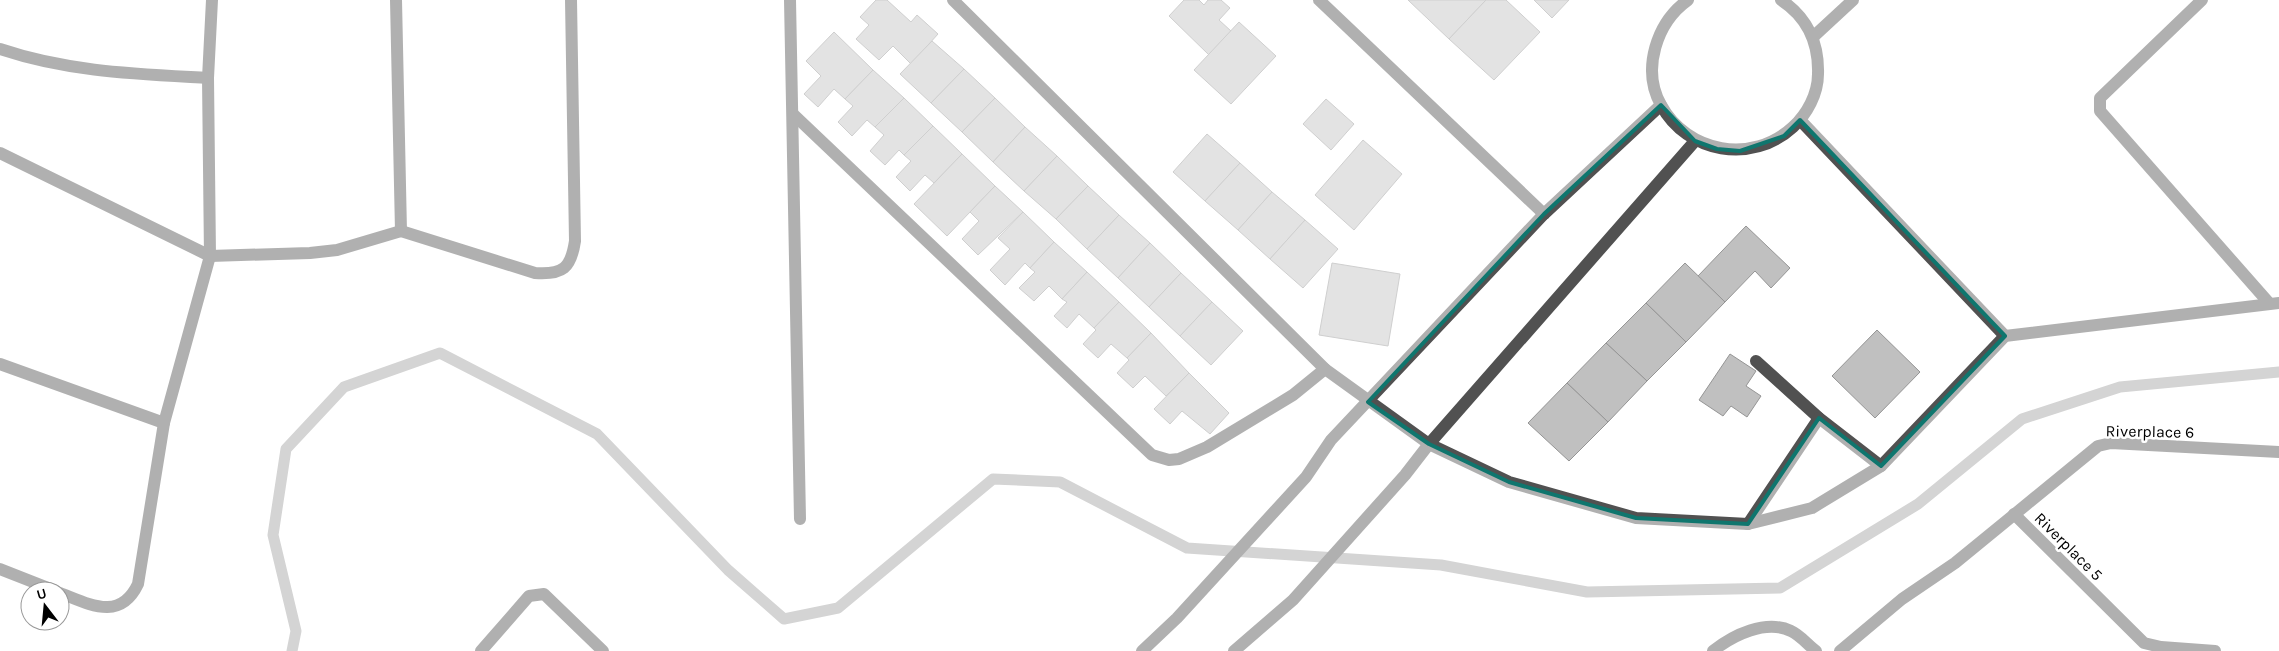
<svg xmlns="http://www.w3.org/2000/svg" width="2279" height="651" font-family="Karla,sans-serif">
<rect width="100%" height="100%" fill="#fff"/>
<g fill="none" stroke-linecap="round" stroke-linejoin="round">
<path stroke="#9f9f9f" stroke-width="11" d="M 292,651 L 296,631 L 273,535 L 286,449 L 344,387 L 440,353 L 597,434 L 728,570 L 784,619 L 838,608 L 993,479 L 1060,482 L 1187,548 L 1441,565 L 1587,592 L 1780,588 L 1918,504 L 2022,419 L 2120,387 L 2279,372"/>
</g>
<g fill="#c0c0c0" stroke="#959595">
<path d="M 876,0 L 887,0 L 911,22 L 917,15 L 938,34 L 911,64 L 893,46 L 879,60 L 856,39 L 869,25 L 860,17 Z"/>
<path d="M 1184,0 L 1199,0 L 1204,5 L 1208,0 L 1221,0 L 1230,8 L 1219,20 L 1231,31 L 1209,55 L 1169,16 Z"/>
<path d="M 1408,0 L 1486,0 L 1449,39 Z"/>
<path d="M 1486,0 L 1506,0 L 1540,32 L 1494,80 L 1449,39 Z"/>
<path d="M 1534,0 L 1569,0 L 1552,18 Z"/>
<path d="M 1239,22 L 1276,56 L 1231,104 L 1194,70 Z"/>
<path d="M 834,32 L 873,70 L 845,99 L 834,89 L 818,107 L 804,94 L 821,76 L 806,61 Z"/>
<path d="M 932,41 L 964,69 L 931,103 L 900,74 Z"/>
<path d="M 964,69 L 995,98 L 962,132 L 931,103 Z"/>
<path d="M 873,70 L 904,98 L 875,127 L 867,120 L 852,136 L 838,122 L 853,106 L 845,99 Z"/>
<path d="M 904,98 L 933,126 L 904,155 L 899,150 L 885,165 L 870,151 L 884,135 L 875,127 Z"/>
<path d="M 995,98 L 1025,127 L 993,162 L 962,132 Z"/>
<path d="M 1326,99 L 1354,124 L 1331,150 L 1303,124 Z"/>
<path d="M 933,126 L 962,154 L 934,183 L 925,175 L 910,191 L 896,177 L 911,161 L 904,155 Z"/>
<path d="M 1025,127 L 1057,156 L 1024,191 L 993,162 Z"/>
<path d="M 1207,134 L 1240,163 L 1205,201 L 1173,172 Z"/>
<path d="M 1363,140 L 1402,174 L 1354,230 L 1315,195 Z"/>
<path d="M 962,154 L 995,186 L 947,236 L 914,204 Z"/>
<path d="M 1057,156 L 1088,186 L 1056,219 L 1024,191 Z"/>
<path d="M 1240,163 L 1272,192 L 1238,230 L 1205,201 Z"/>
<path d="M 995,186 L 1023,212 L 978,255 L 962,239 L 979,221 L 970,212 Z"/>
<path d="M 1088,186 L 1119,215 L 1087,249 L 1056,219 Z"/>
<path d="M 1272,192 L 1305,220 L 1270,259 L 1238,230 Z"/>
<path d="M 1023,212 L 1054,242 L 1030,268 L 1025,263 L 1005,285 L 990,270 L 1010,249 L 998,238 Z"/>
<path d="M 1119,215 L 1150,243 L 1118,278 L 1087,249 Z"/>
<path d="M 1305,220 L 1338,249 L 1303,288 L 1270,259 Z"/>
<path d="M 1746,226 L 1790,268 L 1771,288 L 1755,271 L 1725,302 L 1698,276 Z"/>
<path d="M 1054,242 L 1087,272 L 1062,299 L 1049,286 L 1034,301 L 1019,288 L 1035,272 L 1030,268 Z"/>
<path d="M 1150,243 L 1181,273 L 1149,307 L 1118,278 Z"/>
<path d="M 1332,263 L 1400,274 L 1388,346 L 1319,335 Z"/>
<path d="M 1685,263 L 1725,302 L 1686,342 L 1646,303 Z"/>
<path d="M 1087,272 L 1119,302 L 1094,328 L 1079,314 L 1067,328 L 1054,316 L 1067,302 L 1062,299 Z"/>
<path d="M 1181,273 L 1212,302 L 1180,336 L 1149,307 Z"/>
<path d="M 1119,302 L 1151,333 L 1127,358 L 1111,344 L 1098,358 L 1083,344 L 1096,330 L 1094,328 Z"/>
<path d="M 1212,302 L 1243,331 L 1211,365 L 1180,336 Z"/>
<path d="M 1646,303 L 1686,342 L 1647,381 L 1606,343 Z"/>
<path d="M 1877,330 L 1920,372 L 1875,418 L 1832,376 Z"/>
<path d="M 1151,333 L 1189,373 L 1166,396 L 1145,376 L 1133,388 L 1117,373 L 1129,360 L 1127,358 Z"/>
<path d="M 1606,343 L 1647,381 L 1608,422 L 1567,383 Z"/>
<path d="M 1730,354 L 1756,371 L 1746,386 L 1761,396 L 1747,417 L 1731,406 L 1723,416 L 1699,400 Z"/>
<path d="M 1189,373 L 1229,413 L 1210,434 L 1182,411 L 1170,424 L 1154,409 Z"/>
<path d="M 1567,383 L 1608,422 L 1569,461 L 1528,423 Z"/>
</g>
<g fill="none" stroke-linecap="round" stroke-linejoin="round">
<g stroke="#515151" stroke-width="12">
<path d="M 396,0 L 401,231"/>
<path d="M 790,0 L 800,519"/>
<path d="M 953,0 L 1325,369"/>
<path d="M 1319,0 L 1544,214"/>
<path d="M 1688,0 C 1657,22 1641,69 1661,105 C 1687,153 1752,165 1793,127 C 1807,114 1818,94 1818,74 C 1819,43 1807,17 1781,0"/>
<path d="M 2202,0 L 2100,98 L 2100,111 L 2269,303"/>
<path d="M 1813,37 L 1853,0"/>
<path d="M 0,49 C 68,72 137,74 208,78"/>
<path d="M 793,114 L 1152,455 L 1169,460 L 1179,459 L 1207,447 L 1293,395 L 1325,369 L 1429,444 L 1509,482 L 1636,518 L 1748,524 L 1812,508 L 1881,466 L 2005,336 L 2279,303"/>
<path d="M 1800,120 L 2005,336"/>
<path d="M 0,153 L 210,256 L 310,253 L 337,250 L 401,231 L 535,273 C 563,275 571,268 575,241 L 571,0"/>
<path d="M 1756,361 L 1819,418 L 1881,466"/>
<path d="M 0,364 L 164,423"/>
<path d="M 2014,514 L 2144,643 L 2161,647 L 2215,651"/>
<path d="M 1748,524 L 1819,418"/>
<path d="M 0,569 L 56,591"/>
<path d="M 60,593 C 89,604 120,622 138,584 L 164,423 L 210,256 L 208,78 L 212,0"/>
<path d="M 481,651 L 529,596 L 544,594 L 603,651"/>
<path d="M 1142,651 L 1177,618 L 1306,477 L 1331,440 L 1544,214 L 1661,105"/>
<path d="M 1234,651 L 1293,600 L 1405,475 L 1429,444 L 1695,141"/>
<path d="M 1713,651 C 1733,635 1766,619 1791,631 C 1800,635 1808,645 1816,651"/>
<path d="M 1840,651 L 1902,599 L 1955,563 L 2098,446 L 2111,443 L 2279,452"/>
</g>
</g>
<path d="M0 0H2279V651H0ZM 1661,105 L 1695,141 L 1717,149 L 1740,151 L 1784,136 L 1800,120 L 2005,336 L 1881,466 L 1819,418 L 1748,524 L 1636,518 L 1509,482 L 1429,444 L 1368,402 L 1544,214 Z" fill="#fff" fill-opacity=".55" fill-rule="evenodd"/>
<path fill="none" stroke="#0f766e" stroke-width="4" stroke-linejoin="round" d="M 1661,105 L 1695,141 L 1717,149 L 1740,151 L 1784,136 L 1800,120 L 2005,336 L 1881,466 L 1819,418 L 1748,524 L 1636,518 L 1509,482 L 1429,444 L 1368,402 L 1544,214 Z"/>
<g text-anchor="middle" stroke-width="5" stroke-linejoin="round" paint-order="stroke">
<g font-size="16" fill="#000" stroke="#fff">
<text transform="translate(2150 431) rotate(1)" y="6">Riverplace 6</text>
<text transform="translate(2069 546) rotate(45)" y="6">Riverplace 5</text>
</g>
</g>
<g transform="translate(45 606) rotate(344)"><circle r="24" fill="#ffffff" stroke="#999999"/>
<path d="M0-4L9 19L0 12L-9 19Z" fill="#000000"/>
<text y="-8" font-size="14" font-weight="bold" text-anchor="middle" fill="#000000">U</text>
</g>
</svg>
